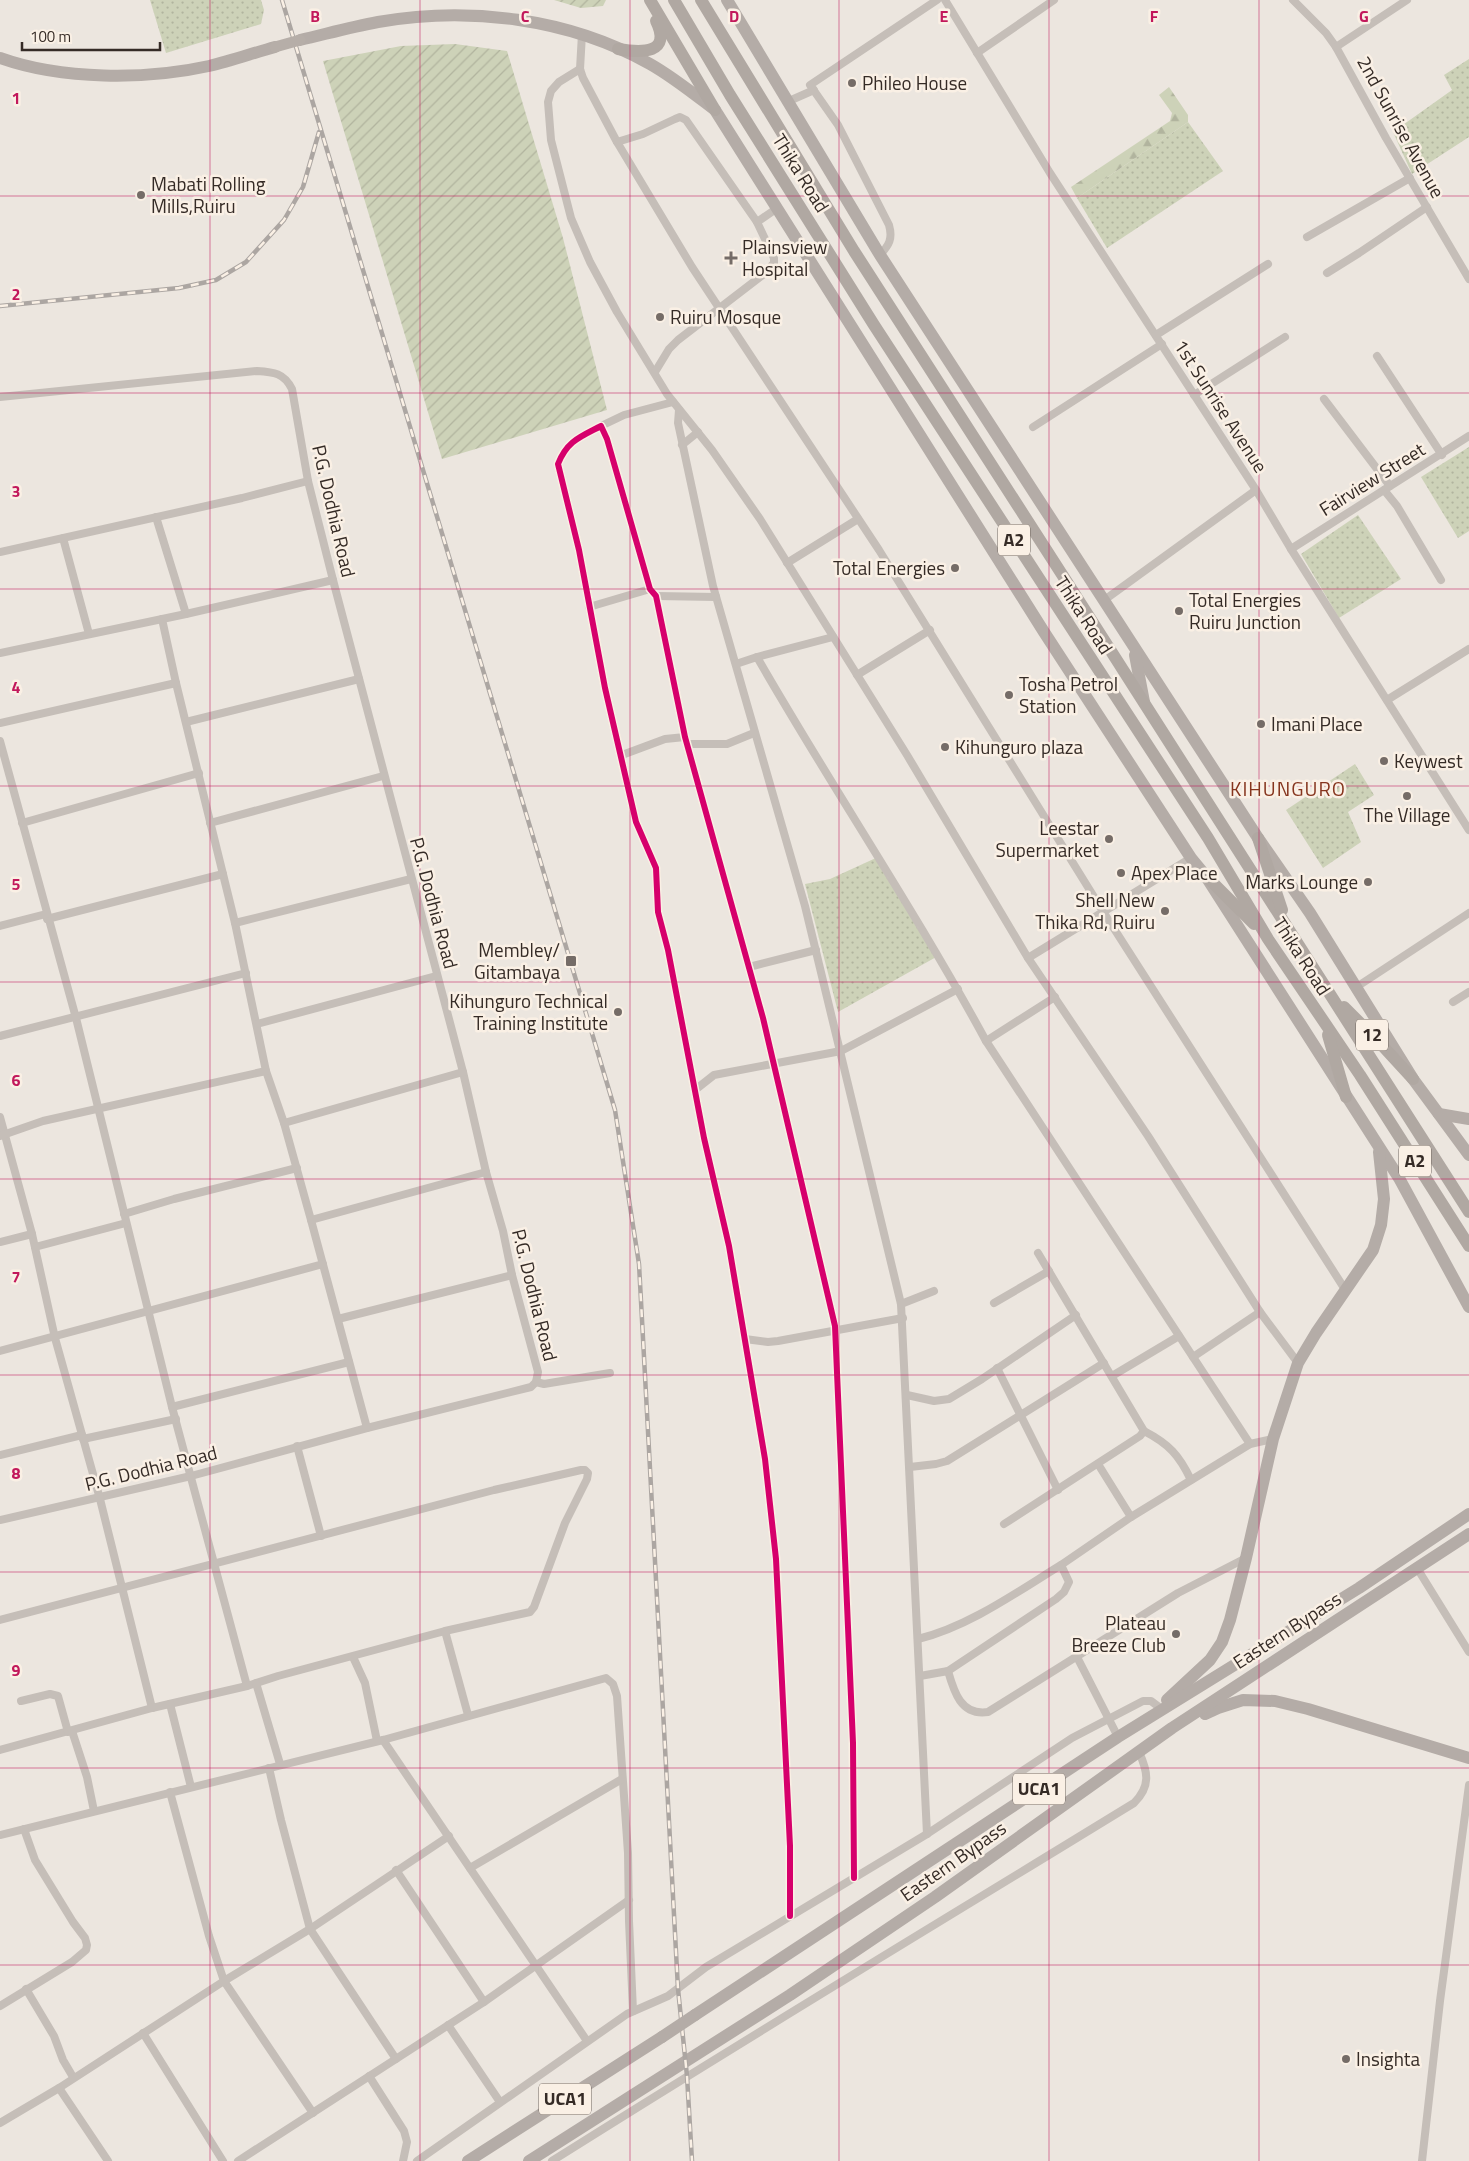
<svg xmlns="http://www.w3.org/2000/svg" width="1469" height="2161" font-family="'Titillium Web',sans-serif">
<defs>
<pattern id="grass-dots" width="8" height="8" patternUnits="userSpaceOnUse" patternTransform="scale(1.25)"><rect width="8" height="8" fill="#cdd2b8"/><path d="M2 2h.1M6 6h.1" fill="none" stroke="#b1b49e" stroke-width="1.8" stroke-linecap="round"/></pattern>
<pattern id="forest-firs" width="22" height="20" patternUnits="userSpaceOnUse" patternTransform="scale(1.25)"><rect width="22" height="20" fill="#cdd2b8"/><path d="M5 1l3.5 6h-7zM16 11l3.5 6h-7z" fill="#b1b49e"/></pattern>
<pattern id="garden-furrows" width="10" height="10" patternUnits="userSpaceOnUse" patternTransform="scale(1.25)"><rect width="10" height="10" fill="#cdd2b8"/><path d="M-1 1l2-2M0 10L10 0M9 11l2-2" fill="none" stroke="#b1b49e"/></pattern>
</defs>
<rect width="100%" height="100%" fill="#ece6df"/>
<g fill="url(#grass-dots)">
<path d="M 150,0 L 261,0 L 264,10 L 261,24 L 166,53 Z"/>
<path d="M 1469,59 L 1469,137 L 1412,174 L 1393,132 L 1452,90 L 1444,75 Z"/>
<path d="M 1188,122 L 1223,171 L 1107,248 L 1077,198 Z"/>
<path d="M 1469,447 L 1469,531 L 1458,538 L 1421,477 Z"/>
<path d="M 1358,515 L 1401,579 L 1339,618 L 1301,554 Z"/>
<path d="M 1355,764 L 1374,795 L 1348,812 L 1361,842 L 1323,868 L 1286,810 Z"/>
<path d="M 878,857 L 938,956 L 838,1012 L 805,884 L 830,879 Z"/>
</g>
<path fill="url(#forest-firs)" d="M 1169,87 L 1188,115 L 1188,122 L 1077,198 L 1071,187 L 1170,121 L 1172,113 L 1159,95 Z"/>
<g fill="url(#garden-furrows)">
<path d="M 554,0 L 606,0 L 603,6 L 581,8 Z"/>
<path d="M 455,44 L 507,51 L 563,238 L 607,410 L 442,459 L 323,61 L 401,46 Z"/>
</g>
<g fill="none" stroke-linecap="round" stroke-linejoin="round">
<g stroke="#c5beb8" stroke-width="8">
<path d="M 945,0 L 1050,173 L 1256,490 L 1291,549 L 1469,830"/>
<path d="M 1293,0 L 1326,33 L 1336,47 L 1386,138 L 1469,279"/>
<path d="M 582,34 L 580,69 L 583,78 L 617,142 L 692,267 L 879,550 L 1104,913 L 1346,1291"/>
<path d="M 1336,47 L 1407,0"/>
<path d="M 977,53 L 1054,0"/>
<path d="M 580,69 L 559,82 L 551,91 L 548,102 L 551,140 L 571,218 L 590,262 L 617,312 L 667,394 L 712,450 L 760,519 L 907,755 L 1028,958 L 1148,1136 L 1260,1312 L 1298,1363"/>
<path d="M 789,101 L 814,90"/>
<path d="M 617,142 L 643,134 L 675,119 L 680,117 L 686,120 L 757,222 L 774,258 L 774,263 L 764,274 L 678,340 L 669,349 L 655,372"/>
<path d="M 757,222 L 776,209"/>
<path d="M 1307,237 L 1410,178"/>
<path d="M 880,255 C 889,245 893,239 889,225 L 838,125 L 810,85 L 937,0"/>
<path d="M 1327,273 L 1359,253 L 1427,207"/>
<path d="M 1156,335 L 1268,264"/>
<path d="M 1377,356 L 1442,455"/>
<path d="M 1194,395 L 1285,337"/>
<path d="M 0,397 L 257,371 C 274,372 284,373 292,389 L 308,481 L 333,580 L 463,1072 L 486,1172 L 503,1231 L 512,1275 L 538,1372 L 536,1382 L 531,1387 L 367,1428 L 191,1476 L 0,1520"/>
<path d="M 1324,399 L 1390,486"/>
<path d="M 679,410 L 678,423 L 713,586 L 805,906 L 901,1304 L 927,1834"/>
<path d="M 601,426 L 624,415 L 673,402"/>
<path d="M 1033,427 L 1162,344"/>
<path d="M 682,445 L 698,432"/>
<path d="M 1384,490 L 1397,506 L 1441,580"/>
<path d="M 156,517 L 186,614"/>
<path d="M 63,538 L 89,634"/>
<path d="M 1291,549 L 1469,436"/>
<path d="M 0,552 L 242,498 L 308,481"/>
<path d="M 787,563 L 858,519"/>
<path d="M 656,596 L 716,597"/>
<path d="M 1103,601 L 1256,490"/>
<path d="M 589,607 L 650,589"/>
<path d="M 162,619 L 176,683 L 235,923 L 266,1071 L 284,1123 L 311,1220 L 367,1428"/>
<path d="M 0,653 L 186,614 L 333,580"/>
<path d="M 757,657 L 833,637"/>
<path d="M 736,664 L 757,657 C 831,786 915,910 986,1041 L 1250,1444"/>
<path d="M 857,675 L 930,630"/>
<path d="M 1387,700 L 1469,649"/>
<path d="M 186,722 L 359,679"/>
<path d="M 0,723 L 176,683"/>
<path d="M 0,741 L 76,1018 L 172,1407 L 247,1686"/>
<path d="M 687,744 L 727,744 L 754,733"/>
<path d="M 622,755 L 665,739 L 685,737"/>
<path d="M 22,823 L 199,773"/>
<path d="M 210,823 L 383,776"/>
<path d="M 47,919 L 223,874"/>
<path d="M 235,923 L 411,879"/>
<path d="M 0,926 L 46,914"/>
<path d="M 1028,958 L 1191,858"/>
<path d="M 749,967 L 816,950"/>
<path d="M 1355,988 L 1469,913"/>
<path d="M 1453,1002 L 1469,992"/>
<path d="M 257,1024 L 436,976"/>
<path d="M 0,1036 L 246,973"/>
<path d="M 986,1041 L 1055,997"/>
<path d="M 695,1090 L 714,1075 L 841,1051 L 958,989"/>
<path d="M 0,1117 L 32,1234 L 55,1338 L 100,1499 L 152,1708"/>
<path d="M 284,1123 L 463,1072"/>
<path d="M 0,1136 L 43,1121 L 266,1071"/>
<path d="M 124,1214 L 174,1199 L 297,1168"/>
<path d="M 311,1220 L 486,1172"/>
<path d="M 0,1242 L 32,1234"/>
<path d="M 35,1247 L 126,1223"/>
<path d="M 994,1303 L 1049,1271"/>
<path d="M 901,1304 L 934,1291"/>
<path d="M 338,1319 L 512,1275"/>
<path d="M 745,1339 L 768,1342 L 778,1341 L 903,1318"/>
<path d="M 0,1351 L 323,1264"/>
<path d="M 1193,1357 L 1260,1312"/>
<path d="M 997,1368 L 1058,1490"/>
<path d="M 1112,1376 L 1179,1336"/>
<path d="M 536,1382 L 544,1384 L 610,1373"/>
<path d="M 907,1395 L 934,1401 L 949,1399 L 982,1379 L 1076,1315"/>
<path d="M 172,1407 L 349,1362"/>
<path d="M 1144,1431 C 1169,1444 1179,1455 1191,1480"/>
<path d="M 83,1439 L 176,1419"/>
<path d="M 297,1446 L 321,1536"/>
<path d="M 0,1455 L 82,1435"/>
<path d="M 1098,1464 L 1131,1517"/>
<path d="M 910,1467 L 936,1464 L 947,1461 L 1104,1363"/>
<path d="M 1004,1524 L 1140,1436 L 1144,1431 L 1038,1253"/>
<path d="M 1417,1568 L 1469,1652"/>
<path d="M 0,1620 L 494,1490 L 581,1470 L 585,1470 L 588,1473 L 587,1479 L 565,1523 L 534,1607 L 530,1612 L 445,1631 L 278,1676 L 247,1686 L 152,1708 L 0,1750"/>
<path d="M 445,1631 L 468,1715"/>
<path d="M 918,1639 C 968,1627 1017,1592 1061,1565"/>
<path d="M 353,1657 L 365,1683 L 377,1741"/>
<path d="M 1077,1657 L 1118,1737"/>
<path d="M 948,1671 C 954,1692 961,1716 988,1712 L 1178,1593 L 1246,1558"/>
<path d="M 920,1676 L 948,1671 L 1056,1599 L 1064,1592 L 1069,1582 L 1061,1565 L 1131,1517 L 1250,1444 L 1273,1439"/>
<path d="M 256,1683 L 280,1764"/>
<path d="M 21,1701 L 50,1694 L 58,1696 L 68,1732"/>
<path d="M 170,1704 L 191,1787"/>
<path d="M 72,1731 L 87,1777 L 94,1811"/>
<path d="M 383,1740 L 587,2041"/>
<path d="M 269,1768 L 281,1820 L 310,1929 L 396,2059"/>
<path d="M 170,1792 L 209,1936 L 224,1981 L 313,2113"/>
<path d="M 0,1835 L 383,1740 L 606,1678 L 613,1684 L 617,1696 L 628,1853 L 629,1921 L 633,2011"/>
<path d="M 470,1868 L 622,1779"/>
<path d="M 396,1870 L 484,2002"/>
<path d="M 790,1916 L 790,1846 L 776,1559 L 765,1459 L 729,1246 L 704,1138 L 668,950 L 658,912 L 656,868 L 636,822 L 605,688 L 579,550 L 558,464 C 567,441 580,437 601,426 L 607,439 L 650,589 L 656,596 L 685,737 L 763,1018 L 835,1326 L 853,1743 L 854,1878"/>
<path d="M 26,1989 L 54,2036 L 63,2060 L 73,2077"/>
<path d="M 0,2006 L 72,1962 L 86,1950 L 87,1945 L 85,1938 L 73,1922 L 35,1860 L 24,1829"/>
<path d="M 448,2025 L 500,2102"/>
<path d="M 143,2033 L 223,2161"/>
<path d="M 369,2076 L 404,2131 L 407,2142 L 403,2161"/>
<path d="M 59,2088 L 108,2161"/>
<path d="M 0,2123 L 59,2088 L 224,1981 L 310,1929 L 449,1836"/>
<path d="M 238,2161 L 484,2002 L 629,1900"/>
<path d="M 417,2161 L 627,2014 L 668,1996 L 706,1967 L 927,1834 L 1072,1738 L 1143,1701 L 1151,1701 L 1159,1707"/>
<path d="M 552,2161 C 745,2039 940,1922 1134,1803 C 1151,1786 1148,1772 1139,1752"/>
<path d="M 1422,2161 L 1440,2001 L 1469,1785"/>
</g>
<g stroke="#b4aca7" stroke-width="12">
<path d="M 727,0 L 880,255 L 1258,838 L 1310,913 L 1413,1079 L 1469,1155"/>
<path d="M 300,40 C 326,34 351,27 378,22 C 468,6 569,18 650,64 C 673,77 694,94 715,110 L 1044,632 L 1191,858 L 1205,875 L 1399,1178 L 1469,1307"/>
<path d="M 0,58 C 61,80 146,80 209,66 C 231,61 253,53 275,47"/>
<path d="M 1135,655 L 1144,702"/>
<path d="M 1439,1114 L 1469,1119"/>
<path d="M 1167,1700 L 1210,1660 L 1222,1642 L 1230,1620 L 1246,1558 L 1273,1439 L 1298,1363 L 1316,1333 L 1373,1250 L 1381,1225 L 1384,1199 L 1379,1152"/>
<path d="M 1205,1714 L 1218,1708 L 1243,1700 L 1275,1701 L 1308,1709 L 1469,1758"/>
<path d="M 695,2015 L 1118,1737 L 1359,1588 L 1469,1514"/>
<path d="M 468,2161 L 662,2037"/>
<path d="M 529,2161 L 790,1995 L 935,1897 L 1172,1728 L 1469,1534"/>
</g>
<g stroke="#b0a8a2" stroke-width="12">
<path d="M 650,0 L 715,110"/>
<path d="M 674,0 L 730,95 L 874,325 L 1208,838 L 1268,939 L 1360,1075 L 1469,1246"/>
<path d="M 701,0 L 854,251 L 1072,590 L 1469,1212"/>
<path d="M 618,49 C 642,53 672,54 656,21"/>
<path d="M 1258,838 L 1282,910"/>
<path d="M 1205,875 L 1254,924"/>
<path d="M 1344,1007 L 1379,1042 L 1413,1079"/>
<path d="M 1328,1035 L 1346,1097"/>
</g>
<g stroke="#aca6a2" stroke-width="4.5">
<g id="rail">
<path d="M 282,0 L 615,1110 L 639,1264 L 678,1989 L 687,2076 L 692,2161"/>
<path d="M 0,306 L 179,288 L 216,280 L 246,262 L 284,220 L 303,187 L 319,132"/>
</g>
</g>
<use href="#rail" stroke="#faf0e5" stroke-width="2.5" stroke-dasharray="8" stroke-linecap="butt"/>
<path stroke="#b6aea8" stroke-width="11" d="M 275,47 L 300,40"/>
<path stroke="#b4aca7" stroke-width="12" d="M 662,2037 L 695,2015"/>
<g stroke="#faf0e5" stroke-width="9">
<path id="cycleway" d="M 790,1916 L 790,1846 L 776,1559 L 765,1459 L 729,1246 L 704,1138 L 668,950 L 658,912 L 656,868 L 636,822 L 605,688 L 579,550 L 558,464 C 567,441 580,437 601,426 L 607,439 L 650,589 L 656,596 L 685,737 L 763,1018 L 835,1326 L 853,1743 L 854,1878"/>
</g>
<use href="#cycleway" stroke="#d6006c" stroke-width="6"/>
</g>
<path fill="none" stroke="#c2185b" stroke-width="1" stroke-opacity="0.55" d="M 210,0 L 210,2161M 420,0 L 420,2161M 630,0 L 630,2161M 839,0 L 839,2161M 1049,0 L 1049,2161M 1259,0 L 1259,2161M 0,196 L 1469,196M 0,393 L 1469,393M 0,589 L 1469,589M 0,786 L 1469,786M 0,982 L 1469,982M 0,1179 L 1469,1179M 0,1375 L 1469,1375M 0,1572 L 1469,1572M 0,1768 L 1469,1768M 0,1965 L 1469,1965"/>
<g fill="#756c67" stroke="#faf0e5" stroke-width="2">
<circle cx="852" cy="83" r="5"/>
<circle cx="141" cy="195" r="5"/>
<path d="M728.5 250.5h5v5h5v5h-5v5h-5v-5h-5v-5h5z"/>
<circle cx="660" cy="317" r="5"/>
<circle cx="955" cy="568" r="5"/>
<circle cx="1179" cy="611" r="5"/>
<circle cx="1009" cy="695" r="5"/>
<circle cx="1261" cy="724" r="5"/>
<circle cx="945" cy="747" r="5"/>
<circle cx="1384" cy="761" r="5"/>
<circle cx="1407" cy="796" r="5"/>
<circle cx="1109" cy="839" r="5"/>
<circle cx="1121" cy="873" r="5"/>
<circle cx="1368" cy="882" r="5"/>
<circle cx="1165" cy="911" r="5"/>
<rect x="565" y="955" width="12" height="12" rx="2.5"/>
<circle cx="618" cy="1012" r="5"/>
<circle cx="1176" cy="1634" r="5"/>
<circle cx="1346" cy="2059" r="5"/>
</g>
<g text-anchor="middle" stroke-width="5" stroke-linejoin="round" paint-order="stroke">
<g fill="#faf0e5" stroke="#70665f" stroke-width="1">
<rect x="998" y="524.5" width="32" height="31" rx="4"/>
<rect x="1356" y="1019.5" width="32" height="31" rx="4"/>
<rect x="1399" y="1145.5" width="32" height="31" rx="4"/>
<rect x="1013" y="1773.5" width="52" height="31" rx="4"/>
<rect x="539" y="2083.5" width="52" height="31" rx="4"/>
</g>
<g font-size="18" font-weight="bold" fill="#352b26">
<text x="1014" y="546">A2</text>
<text x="1372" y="1041">12</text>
<text x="1415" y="1167">A2</text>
<text x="1039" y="1795">UCA1</text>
<text x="565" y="2105">UCA1</text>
</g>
<g font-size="19" fill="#352b26" stroke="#faf0e5" text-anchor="start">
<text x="862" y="90">Phileo House</text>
<text x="151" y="191">Mabati Rolling<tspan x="151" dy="22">Mills,Ruiru</tspan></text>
<text x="742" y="254">Plainsview<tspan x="742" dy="22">Hospital</tspan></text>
<text x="670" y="324">Ruiru Mosque</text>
<text x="945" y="575" text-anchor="end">Total Energies</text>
<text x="1189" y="607">Total Energies<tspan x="1189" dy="22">Ruiru Junction</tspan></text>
<text x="1019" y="691">Tosha Petrol<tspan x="1019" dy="22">Station</tspan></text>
<text x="1271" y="731">Imani Place</text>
<text x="955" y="754">Kihunguro plaza</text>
<text x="1394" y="768">Keywest</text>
<text x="1407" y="822" text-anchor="middle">The Village</text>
<text x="1099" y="835" text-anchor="end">Leestar<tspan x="1099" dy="22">Supermarket</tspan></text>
<text x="1131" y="880">Apex Place</text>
<text x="1358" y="889" text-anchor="end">Marks Lounge</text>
<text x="1155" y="907" text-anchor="end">Shell New<tspan x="1155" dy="22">Thika Rd, Ruiru</tspan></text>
<text x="560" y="957" text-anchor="end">Membley/<tspan x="560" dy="22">Gitambaya</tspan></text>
<text x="608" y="1008" text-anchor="end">Kihunguro Technical<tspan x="608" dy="22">Training Institute</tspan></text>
<text x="1166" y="1630" text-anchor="end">Plateau<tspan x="1166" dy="22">Breeze Club</tspan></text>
<text x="1356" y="2066">Insighta</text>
</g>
<g font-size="19" fill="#352b26" stroke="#faf0e5">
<text transform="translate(1401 127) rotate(61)" y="7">2nd Sunrise Avenue</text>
<text transform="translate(801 173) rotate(58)" y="7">Thika Road</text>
<text transform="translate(1221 406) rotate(57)" y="7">1st Sunrise Avenue</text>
<text transform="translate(1372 479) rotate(-32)" y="7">Fairview Street</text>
<text transform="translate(334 511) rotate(77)" y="7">P.G. Dodhia Road</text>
<text transform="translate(1084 615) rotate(57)" y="7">Thika Road</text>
<text transform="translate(434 903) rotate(75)" y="7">P.G. Dodhia Road</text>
<text transform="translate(1302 956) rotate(57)" y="7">Thika Road</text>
<text transform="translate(535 1295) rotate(76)" y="7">P.G. Dodhia Road</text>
<text transform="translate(151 1468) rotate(-14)" y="7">P.G. Dodhia Road</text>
<text transform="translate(1287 1630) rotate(-33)" y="7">Eastern Bypass</text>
<text transform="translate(953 1861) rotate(-35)" y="7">Eastern Bypass</text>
</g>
<g font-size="20" letter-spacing="1" fill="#86351e" stroke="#faf0e5">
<text x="1288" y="796">KIHUNGURO</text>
</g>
</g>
<g font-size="16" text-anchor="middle" font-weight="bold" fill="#c2185b" stroke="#faf0e5" stroke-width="5" stroke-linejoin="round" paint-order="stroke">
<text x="315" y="22">B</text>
<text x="525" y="22">C</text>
<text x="734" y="22">D</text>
<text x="944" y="22">E</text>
<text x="1154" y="22">F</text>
<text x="1364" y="22">G</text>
<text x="16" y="104">1</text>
<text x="16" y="300">2</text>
<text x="16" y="497">3</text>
<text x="16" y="693">4</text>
<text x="16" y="890">5</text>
<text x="16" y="1086">6</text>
<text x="16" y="1283">7</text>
<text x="16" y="1479">8</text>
<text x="16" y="1676">9</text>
</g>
<path d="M22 42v8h138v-8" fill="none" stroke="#352b26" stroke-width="2.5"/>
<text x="30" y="42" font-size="15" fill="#352b26" stroke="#faf0e5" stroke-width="4" paint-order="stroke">100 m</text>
</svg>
